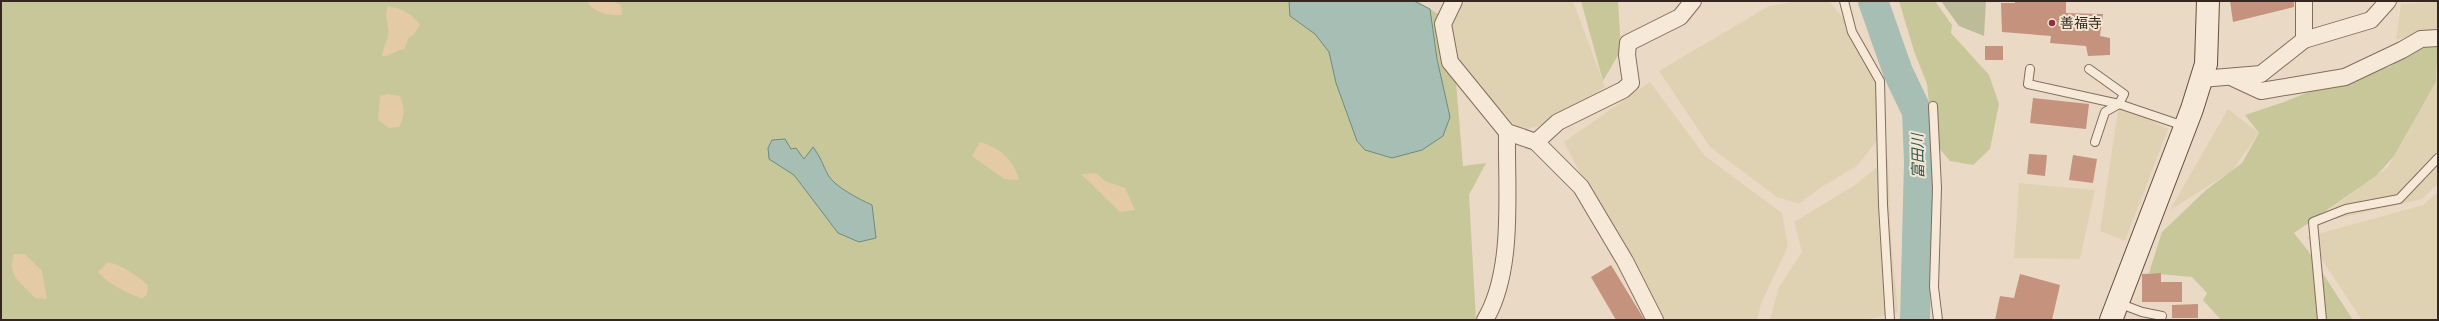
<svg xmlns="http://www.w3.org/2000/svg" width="2439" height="321" font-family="Spectral,'Noto Sans JP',serif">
<rect width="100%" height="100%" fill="#eadac5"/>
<g fill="#dfd2b3">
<path d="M 1465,1 L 1573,1 L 1605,87 L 1563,119 L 1520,131 L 1459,63 L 1451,22 Z"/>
<path d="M 1798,1 L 1829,1 L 1848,24 L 1880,81 L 1882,134 L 1857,166 L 1823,186 L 1799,204 L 1777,197 L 1710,147 L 1659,71 L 1769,6 Z"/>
<path d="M 2438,2 L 2438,28 L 2396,40 L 2401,4 Z"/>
<path d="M 2438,75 L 2438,184 L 2422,199 L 2309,225 L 2388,167 L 2436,82 Z"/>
<path d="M 1650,82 L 1705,156 L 1782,213 L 1788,246 L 1761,304 L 1757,320 L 1657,320 L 1564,142 Z"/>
<path d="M 2119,104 L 2168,129 L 2125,241 L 2100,231 Z"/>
<path d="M 2228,109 L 2259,133 L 2232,171 L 2170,210 Z"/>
<path d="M 1888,158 L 1891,240 L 1898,312 L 1866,320 L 1770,320 L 1779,287 L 1802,252 L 1794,222 L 1855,185 Z"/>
<path d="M 2019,183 L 2095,190 L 2080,259 L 2014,258 Z"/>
<path d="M 2438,192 L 2438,320 L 2362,320 L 2307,237 L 2423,205 Z"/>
</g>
<g fill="#c7c79a">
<path d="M 1,1 L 1417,1 L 1451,22 L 1463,166 L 1486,163 L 1469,195 L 1476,320 L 1,320 Z"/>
<path d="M 1581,1 L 1618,1 L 1621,50 L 1603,81 Z"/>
<path d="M 1899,1 L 1935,1 L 1952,25 L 1951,33 L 1989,75 L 1999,104 L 1990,149 L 1973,165 L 1950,161 L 1933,141 L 1927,84 L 1914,51 Z"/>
<path d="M 2438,38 L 2436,82 L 2394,156 L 2376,176 L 2294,233 L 2309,252 L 2353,320 L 2221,320 L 2203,300 L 2207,293 L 2192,277 L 2149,273 L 2162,232 L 2206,190 L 2242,163 L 2259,133 L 2245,115 L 2284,102 L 2345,77 L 2390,67 L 2421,39 Z"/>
</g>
<g fill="#e4cba5">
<path d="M 587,1 L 612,1 L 621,5 L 622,15 C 608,16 594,13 587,1 Z"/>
<path d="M 388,6 C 402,9 412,13 420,25 L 413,35 L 408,38 L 405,49 C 396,49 391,57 382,56 C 383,48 387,42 388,35 C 390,24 383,17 388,6 Z"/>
<path d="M 387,94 L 400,96 C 405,108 405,115 399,127 L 389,128 L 378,120 L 380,96 Z"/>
<path d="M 980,142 C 1000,148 1013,159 1019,180 L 1004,179 L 972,156 Z"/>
<path d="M 1096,173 L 1105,181 L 1125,188 L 1135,210 L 1120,212 L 1081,174 Z"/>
<path d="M 14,254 L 25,254 L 42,271 L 47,299 L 35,298 C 22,283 6,276 14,254 Z"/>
<path d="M 108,262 C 122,265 136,275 148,285 L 147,294 L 142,299 C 125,291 110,286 98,272 Z"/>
</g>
<path fill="#bdbc98" d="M 1941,1 L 1986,1 L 1984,36 L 1959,26 Z"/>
<g fill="#a6beb4" stroke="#6e8b80">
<path d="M 1289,1 L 1414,1 L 1430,9 L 1437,59 L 1450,117 L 1443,136 L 1422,150 L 1392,158 L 1365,150 L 1357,141 L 1336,83 L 1329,52 L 1315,34 L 1290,16 Z"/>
<path d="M 785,139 L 791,149 L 796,148 L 804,159 L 813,147 C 820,156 823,165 828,175 C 835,187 859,199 872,205 L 876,238 L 859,242 L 838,233 L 794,175 L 769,159 L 768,148 L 772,140 Z"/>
</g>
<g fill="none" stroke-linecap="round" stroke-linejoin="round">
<path stroke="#a6beb4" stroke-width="30" d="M 1873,1 L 1898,72 L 1917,112 L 1919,162 L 1915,320"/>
</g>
<g fill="#c5927e">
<path d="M 2015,1 L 2066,1 L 2066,13 L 2103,14 L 2100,36 L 2110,38 L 2110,55 L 2088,56 L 2086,46 L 2050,43 L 2051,36 L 2002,32 L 2001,3 L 2015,3 Z"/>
<path d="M 2230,1 L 2294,1 L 2294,7 L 2233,22 Z"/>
<rect x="1985" y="46" width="18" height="14"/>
<path d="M 2033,98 L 2089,104 L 2086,129 L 2030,123 Z"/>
<path d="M 2029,154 L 2047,155 L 2045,176 L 2027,174 Z"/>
<path d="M 2073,155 L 2097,159 L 2093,183 L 2069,180 Z"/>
<path d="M 1611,265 L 1644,319 L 1644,320 L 1616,320 L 1591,277 Z"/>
<path d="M 2161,273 L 2161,282 L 2182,282 L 2182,302 L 2142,302 L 2142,274 Z"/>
<path d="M 2020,274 L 2060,285 L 2052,320 L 1995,320 L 2000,296 L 2014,298 Z"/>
<path d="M 2198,304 L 2198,318 L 2172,318 L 2172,305 Z"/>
</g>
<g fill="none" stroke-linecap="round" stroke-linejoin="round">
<g stroke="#846c5d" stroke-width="10">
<g id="lane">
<path d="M 1844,1 L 1852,32 L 1880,81 L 1883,205 L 1890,320"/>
<path d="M 2030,69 L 2028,84 L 2119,104 L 2184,126"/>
<path d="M 2089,69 L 2124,94 L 2119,104 L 2105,112 L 2095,142"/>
<path d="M 1933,106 L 1937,188 L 1934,287 L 1938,320"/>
<path d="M 2118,303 L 2142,312 L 2162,316"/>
<path d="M 2322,320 L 2313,222 L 2346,209 L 2399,199 L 2438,158"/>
</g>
</g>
<g stroke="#846c5d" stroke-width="18">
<g id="street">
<path d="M 1454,1 L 1443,24 L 1450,62 L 1507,132 L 1536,142 L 1581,187 L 1625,261 L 1655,320"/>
<path d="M 2304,1 L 2304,40"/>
<path d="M 2233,78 L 2261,91 L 2345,77 L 2402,50 L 2421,39 L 2438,38"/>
<path d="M 2201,79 L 2261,74 L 2304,40 L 2371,20 L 2388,1"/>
<path d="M 1536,142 L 1558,122 L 1623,90 L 1631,83 L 1627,55 L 1628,43 L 1680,17 L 1693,1"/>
<path d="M 1485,320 C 1515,270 1506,189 1507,132"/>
</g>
</g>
<g stroke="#654e40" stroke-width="24">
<path id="secondary" d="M 2111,320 L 2192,109 L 2206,64 L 2208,1"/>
</g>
<use href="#lane" stroke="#f6e9d8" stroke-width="8"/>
<use href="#street" stroke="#f6e9d8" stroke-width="16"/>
<use href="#secondary" stroke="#f6e9d8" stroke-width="22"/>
</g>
<circle fill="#8d323f" stroke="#f2e6d4" stroke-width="1.5" cx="2052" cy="23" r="4"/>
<g text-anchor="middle" stroke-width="4" stroke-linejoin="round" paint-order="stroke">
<g font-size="14" fill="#35271f" stroke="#f2e6d4" text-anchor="start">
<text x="2060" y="28">善福寺</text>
</g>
<g font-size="15" font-style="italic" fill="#30534c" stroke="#f2e6d4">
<text transform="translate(1918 156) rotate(-91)" y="5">富田川</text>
</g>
</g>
<rect width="2439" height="321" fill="none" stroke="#35271f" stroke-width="4"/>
</svg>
